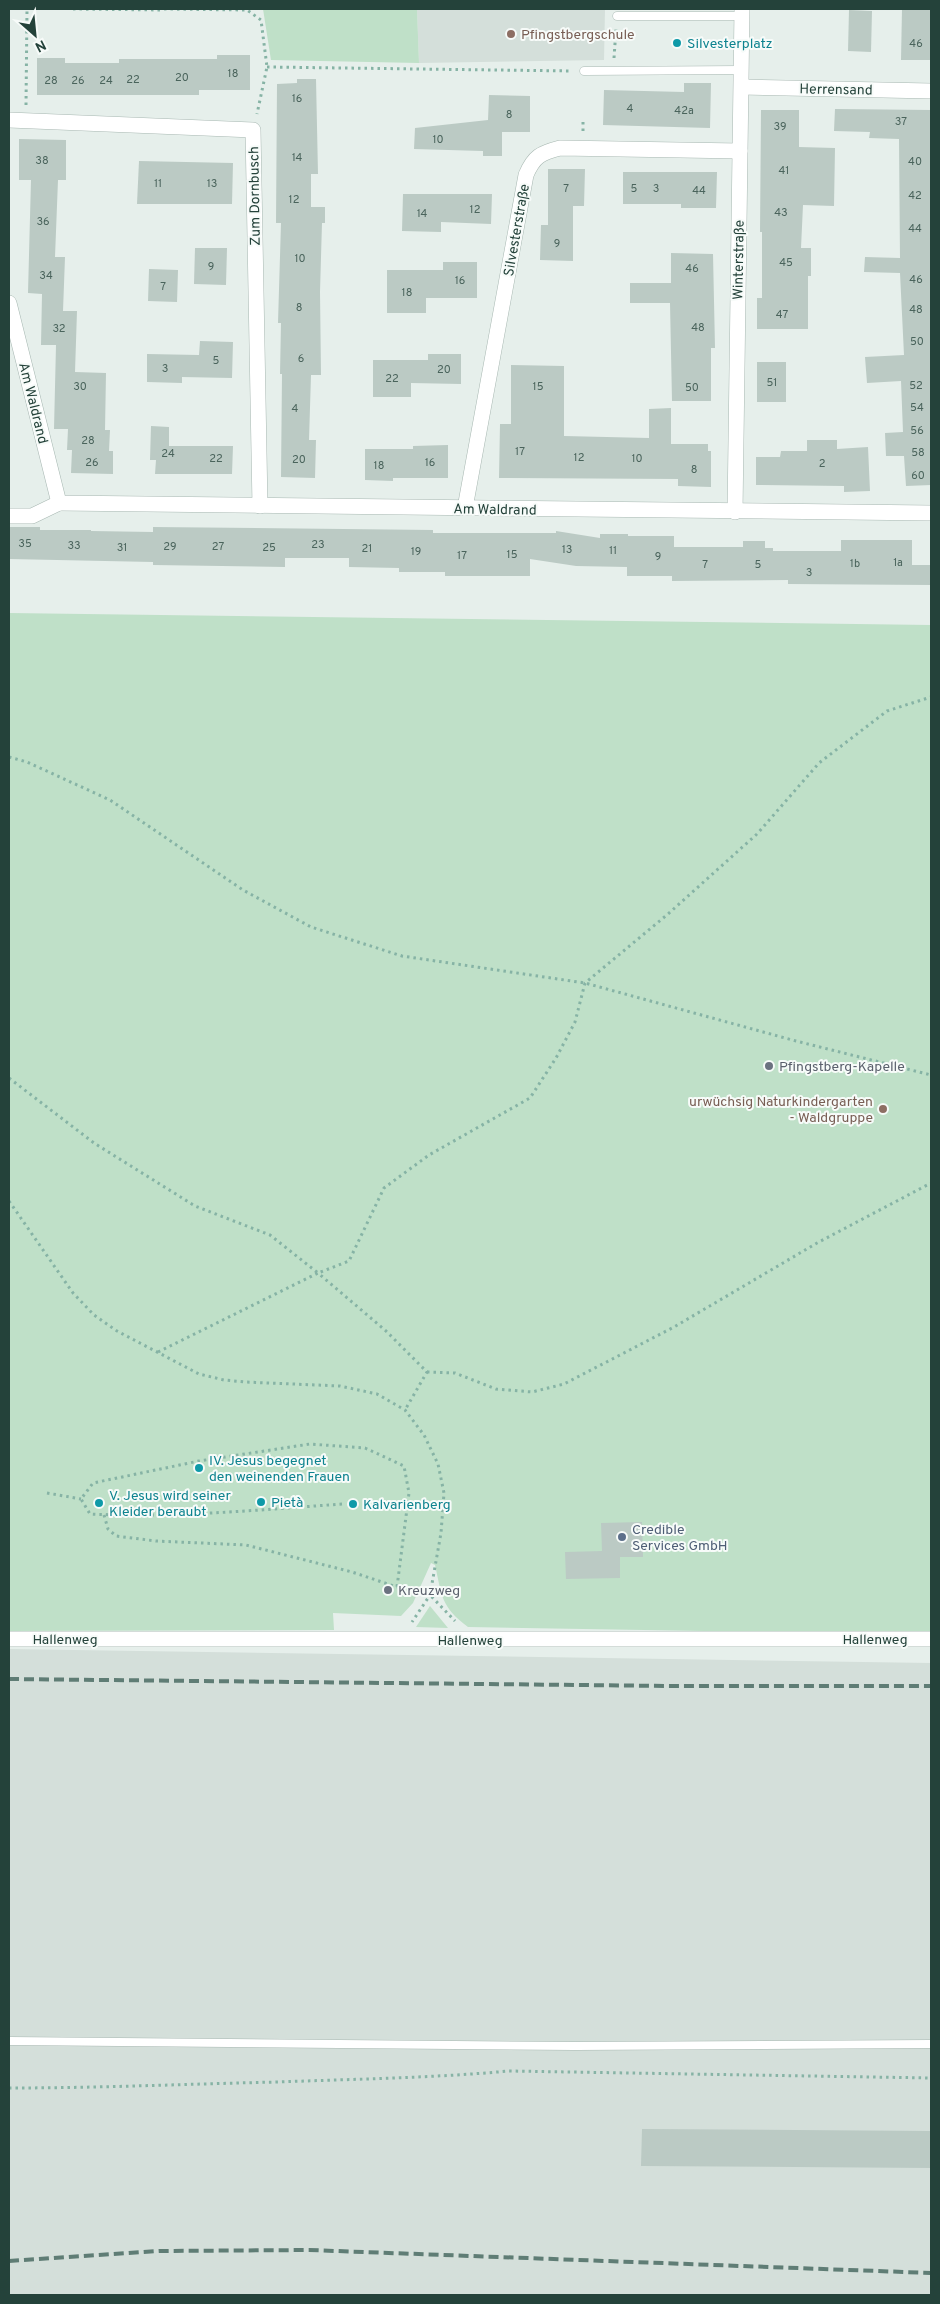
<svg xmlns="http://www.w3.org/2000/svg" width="940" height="2304" font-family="Overpass,sans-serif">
<rect width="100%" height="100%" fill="#e6efeb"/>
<g fill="#d4dfda">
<path d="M 417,9 L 605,9 L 604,60 L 419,63 Z"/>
<path d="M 9,1649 L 931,1663 L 931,2295 L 9,2295 Z"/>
</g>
<g fill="#bfe0c8">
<path d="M 263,9 L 417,9 L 419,63 L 271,60 Z"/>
<path d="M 9,613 L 931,625 L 931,1635 L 468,1627 C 441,1607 442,1596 435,1565 L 431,1563 L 413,1603 L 401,1616 L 333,1613 L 334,1630 L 9,1631 Z"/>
<path d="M 430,1606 L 448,1628 L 416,1627 Z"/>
</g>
<g fill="#bbcac4">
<path d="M 902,9 L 931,9 L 931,60 L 901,60 Z"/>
<path d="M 849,10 L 872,11 L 871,52 L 848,51 Z"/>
<path d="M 217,55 L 250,55 L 250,90 L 199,90 L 199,95 L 37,95 L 37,58 L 65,58 L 65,63 L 119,63 L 119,59 L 217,59 Z"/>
<path d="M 297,79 L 316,79 L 318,174 L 311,174 L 311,207 L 325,207 L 325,223 L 322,223 L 320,292 L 321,375 L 311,375 L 309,440 L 316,440 L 315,478 L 281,477 L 282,374 L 280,374 L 281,323 L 278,323 L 281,223 L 276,223 L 277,84 L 297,83 Z"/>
<path d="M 684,83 L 711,83 L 710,128 L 603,125 L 604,90 L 684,92 Z"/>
<path d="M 489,95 L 530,96 L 530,132 L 502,132 L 502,156 L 483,156 L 483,151 L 414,149 L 415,128 L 488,120 Z"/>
<path d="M 835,109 L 931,110 L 931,485 L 906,486 L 904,456 L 886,456 L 885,433 L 903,432 L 901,381 L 867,383 L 865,357 L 904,355 L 900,273 L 864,272 L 865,257 L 900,258 L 899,139 L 869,138 L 870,132 L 834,131 Z"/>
<path d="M 761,110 L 799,110 L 799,147 L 835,148 L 834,206 L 803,205 L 801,248 L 811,248 L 811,276 L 808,276 L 808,329 L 757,329 L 757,298 L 762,298 L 762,232 L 760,232 Z"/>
<path d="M 19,139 L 66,140 L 66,180 L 58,180 L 55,257 L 65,257 L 63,311 L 77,311 L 75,372 L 106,373 L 105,430 L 110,430 L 109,451 L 113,451 L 113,474 L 71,473 L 72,450 L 67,450 L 68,429 L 54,429 L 56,345 L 41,345 L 42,294 L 28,293 L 31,180 L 19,180 Z"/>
<path d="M 139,161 L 233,163 L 232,204 L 137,204 Z"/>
<path d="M 548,169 L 585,169 L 584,206 L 573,206 L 573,261 L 540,260 L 541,225 L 548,225 Z"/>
<path d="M 623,172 L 717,172 L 716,208 L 681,208 L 681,204 L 623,204 Z"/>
<path d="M 403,194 L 492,194 L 491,224 L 441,222 L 441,232 L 402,231 Z"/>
<path d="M 195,248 L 227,248 L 226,285 L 194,284 Z"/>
<path d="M 671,253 L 713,254 L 715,348 L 711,348 L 711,401 L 672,401 L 670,303 L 630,303 L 630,283 L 671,283 Z"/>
<path d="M 443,262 L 477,262 L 477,298 L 426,298 L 426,313 L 387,313 L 387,270 L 443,270 Z"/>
<path d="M 149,269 L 178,270 L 177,302 L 148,301 Z"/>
<path d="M 200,341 L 233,342 L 232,378 L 182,377 L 182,383 L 147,382 L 147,354 L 199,355 Z"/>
<path d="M 428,354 L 461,354 L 461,384 L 411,383 L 411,397 L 373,397 L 373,360 L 428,360 Z"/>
<rect x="757" y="362" width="29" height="40"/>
<path d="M 511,365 L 564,366 L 564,436 L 649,438 L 649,409 L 671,408 L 671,444 L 708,444 L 708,451 L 711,451 L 711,487 L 678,486 L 678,479 L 499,478 L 500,424 L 511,424 Z"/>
<path d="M 151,426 L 169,427 L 169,446 L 233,446 L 232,474 L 155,474 L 156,460 L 150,460 Z"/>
<path d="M 807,440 L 837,440 L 837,449 L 868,447 L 870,491 L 844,492 L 844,486 L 756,485 L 756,457 L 780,457 L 781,451 L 807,451 Z"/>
<path d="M 448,445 L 448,478 L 393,478 L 393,481 L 365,480 L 365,449 L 413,449 L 413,446 Z"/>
<path d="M 9,527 L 40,527 L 40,530 L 91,530 L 91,531 L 153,532 L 153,527 L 433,530 L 433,533 L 556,533 L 556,531 L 600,538 L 600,534 L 628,534 L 628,536 L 674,536 L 674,547 L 743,547 L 743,541 L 765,541 L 765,548 L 773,548 L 773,551 L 841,551 L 841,540 L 912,540 L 912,565 L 931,565 L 931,585 L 788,584 L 788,580 L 672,581 L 672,576 L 627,576 L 627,567 L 576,566 L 530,559 L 530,576 L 445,576 L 445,572 L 399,572 L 399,568 L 349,567 L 349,558 L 285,558 L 285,567 L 153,565 L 153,562 L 9,559 Z"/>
<path d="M 642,1522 L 643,1557 L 620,1557 L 620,1578 L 566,1579 L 565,1552 L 602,1551 L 601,1523 Z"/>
<path d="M 642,2129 L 931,2131 L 931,2168 L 641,2166 Z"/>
</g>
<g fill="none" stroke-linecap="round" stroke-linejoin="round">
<g stroke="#a8b8b2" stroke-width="9">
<g id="service">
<path d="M 617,16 L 742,16"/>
<path d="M 584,71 L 742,70"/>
<path d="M 9,2041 L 575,2046 L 931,2044"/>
</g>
</g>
<g stroke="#a8b8b2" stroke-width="16">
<g id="minor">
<path d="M 742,87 L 931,91"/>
<path d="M 9,120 L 253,130 L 260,506"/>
<path d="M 9,303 L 59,503 L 931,513"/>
<path d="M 465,508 L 526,175 C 534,156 541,153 560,148 L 740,151"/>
<path d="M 735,512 L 742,9"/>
<path d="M 9,516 L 32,516 L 59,503"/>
<path d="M 9,1639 L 931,1639"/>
</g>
</g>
<g stroke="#86b3a5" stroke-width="3" stroke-dasharray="2.5 4" stroke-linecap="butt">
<path d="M 73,9 L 164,10"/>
<path d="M 164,9 L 247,10 L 261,20 L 267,67 L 257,114"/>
<path d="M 614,58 L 616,29"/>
<path d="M 267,67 L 572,71"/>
<path d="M 26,105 L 27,9"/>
<path d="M 583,131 L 583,121"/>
<path d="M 9,757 L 27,762 L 110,800 L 243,890 L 311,927 L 402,956 L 585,983 L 796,1041 L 931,1075"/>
<path d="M 9,1078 L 94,1143 L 195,1206 L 270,1235 L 318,1273 L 349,1261 L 384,1188 L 429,1155 L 530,1098 L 556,1058 L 575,1022 L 585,983 L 668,914 L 757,834 L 819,763 L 887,711 L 931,697"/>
<path d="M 9,1201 L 73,1293 L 94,1315 L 117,1331 L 199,1374 L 224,1380 L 245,1382 L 340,1386 L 377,1394 L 405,1410 L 424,1435 L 438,1464 L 444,1493 L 441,1533 L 430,1595 L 412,1622"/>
<path d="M 158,1352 L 318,1273 L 386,1331 L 427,1372 L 405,1410"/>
<path d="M 427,1372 L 455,1373 L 496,1389 L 532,1392 L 564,1384 L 674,1327 L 817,1243 L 931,1183"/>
<path d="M 47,1493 L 81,1499"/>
<path d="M 342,1504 C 258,1510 174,1518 90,1514 L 81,1499 L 93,1483 L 199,1461 L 310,1444 L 365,1448 L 404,1466 L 409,1493 L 397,1587 L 430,1595 L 455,1621"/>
<path d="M 104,1515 L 108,1529 L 116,1536 L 156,1541 L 246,1545 L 352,1572 L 397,1587"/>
<path d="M 9,2088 C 98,2088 188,2084 278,2082 C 355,2079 432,2078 509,2071 L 931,2078"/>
</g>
<use href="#service" stroke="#fff" stroke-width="8"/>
<use href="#minor" stroke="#fff" stroke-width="15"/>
<g stroke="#5f7d75" stroke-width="4" stroke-dasharray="10 5" stroke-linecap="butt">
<path d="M 9,1679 L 674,1686 L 931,1686"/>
<path d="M 9,2261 L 159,2251 L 309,2250 L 931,2273"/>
</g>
</g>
<g fill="#8d6e63" stroke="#f7fbf9" stroke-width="2">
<circle cx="511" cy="34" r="5"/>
<circle cx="883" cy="1109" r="5"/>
</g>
<g fill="#0f9aa8" stroke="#f7fbf9" stroke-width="2">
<circle cx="677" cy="43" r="5"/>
<circle cx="199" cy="1468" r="5"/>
<circle cx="261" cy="1502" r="5"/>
<circle cx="99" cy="1503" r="5"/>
<circle cx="353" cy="1504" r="5"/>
</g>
<g fill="#6b7280" stroke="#f7fbf9" stroke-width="2">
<circle cx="769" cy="1066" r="5"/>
<circle cx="388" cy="1590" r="5"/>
</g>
<circle fill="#5c6f8a" stroke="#f7fbf9" stroke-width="2" cx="622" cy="1537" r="5"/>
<g text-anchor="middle" stroke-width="4" stroke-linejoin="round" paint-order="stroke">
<g font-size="11" fill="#4a645c">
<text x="916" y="47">46</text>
<text x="233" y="77">18</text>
<text x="182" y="81">20</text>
<text x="133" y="83">22</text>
<text x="51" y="84">28</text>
<text x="78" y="84">26</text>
<text x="106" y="84">24</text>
<text x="297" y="102">16</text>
<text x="630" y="112">4</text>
<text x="684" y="114">42a</text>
<text x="509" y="118">8</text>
<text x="901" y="125">37</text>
<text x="780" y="130">39</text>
<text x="438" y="143">10</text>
<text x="297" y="161">14</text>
<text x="42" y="164">38</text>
<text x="915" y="165">40</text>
<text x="784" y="174">41</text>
<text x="158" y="187">11</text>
<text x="212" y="187">13</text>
<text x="566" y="192">7</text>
<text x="634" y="192">5</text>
<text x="656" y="192">3</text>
<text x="699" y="194">44</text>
<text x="915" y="199">42</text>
<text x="294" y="203">12</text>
<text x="475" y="213">12</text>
<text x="781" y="216">43</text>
<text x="422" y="217">14</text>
<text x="43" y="225">36</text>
<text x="915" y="232">44</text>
<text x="557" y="247">9</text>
<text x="300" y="262">10</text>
<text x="786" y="266">45</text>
<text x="211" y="270">9</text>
<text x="692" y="272">46</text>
<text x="46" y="279">34</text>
<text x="916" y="283">46</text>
<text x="460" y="284">16</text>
<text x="163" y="290">7</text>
<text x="407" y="296">18</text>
<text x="299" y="311">8</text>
<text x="916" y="313">48</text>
<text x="782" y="318">47</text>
<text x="698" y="331">48</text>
<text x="59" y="332">32</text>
<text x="917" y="345">50</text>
<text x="301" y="362">6</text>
<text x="216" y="364">5</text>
<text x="165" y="372">3</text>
<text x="444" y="373">20</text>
<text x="392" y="382">22</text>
<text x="772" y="386">51</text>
<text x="916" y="389">52</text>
<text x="80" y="390">30</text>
<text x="538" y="390">15</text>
<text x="692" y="391">50</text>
<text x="917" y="411">54</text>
<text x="295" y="412">4</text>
<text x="917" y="434">56</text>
<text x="88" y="444">28</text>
<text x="520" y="455">17</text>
<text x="918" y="456">58</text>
<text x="168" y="457">24</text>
<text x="579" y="461">12</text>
<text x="216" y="462">22</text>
<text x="637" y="462">10</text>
<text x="299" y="463">20</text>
<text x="92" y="466">26</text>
<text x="430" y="466">16</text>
<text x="822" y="467">2</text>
<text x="379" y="469">18</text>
<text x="694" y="473">8</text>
<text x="918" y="479">60</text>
<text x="25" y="547">35</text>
<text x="318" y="548">23</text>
<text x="74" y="549">33</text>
<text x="170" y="550">29</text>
<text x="218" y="550">27</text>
<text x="122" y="551">31</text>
<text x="269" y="551">25</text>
<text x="367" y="552">21</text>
<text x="567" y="553">13</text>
<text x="613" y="554">11</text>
<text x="416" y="555">19</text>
<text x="512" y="558">15</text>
<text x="462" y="559">17</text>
<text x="658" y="560">9</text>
<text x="898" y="566">1a</text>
<text x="855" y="567">1b</text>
<text x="705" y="568">7</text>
<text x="758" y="568">5</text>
<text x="809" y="576">3</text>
</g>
<g font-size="14" fill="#785e54" stroke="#f7fbf9" text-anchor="start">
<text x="521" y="39">Pfingstbergschule</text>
<text x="873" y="1106" text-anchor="end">urwüchsig Naturkindergarten<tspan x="873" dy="16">- Waldgruppe</tspan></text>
</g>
<g font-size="14" fill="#0d838f" stroke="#f7fbf9" text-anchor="start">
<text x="687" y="48">Silvesterplatz</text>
<text x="209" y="1465">IV. Jesus begegnet<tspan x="209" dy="16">den weinenden Frauen</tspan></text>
<text x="109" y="1500">V. Jesus wird seiner<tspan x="109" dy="16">Kleider beraubt</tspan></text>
<text x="271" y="1507">Pietà</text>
<text x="363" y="1509">Kalvarienberg</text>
</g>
<g font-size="14" fill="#24423a" stroke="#f7fbf9">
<text transform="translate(836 89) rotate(1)" y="5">Herrensand</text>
<text transform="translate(254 196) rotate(-91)" y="5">Zum Dornbusch</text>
<text transform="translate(516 230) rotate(-80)" y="5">Silvesterstraße</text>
<text transform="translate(738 260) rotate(-89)" y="5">Winterstraße</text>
<text transform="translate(34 403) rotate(76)" y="5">Am Waldrand</text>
<text transform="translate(495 509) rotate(1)" y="5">Am Waldrand</text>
<text x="65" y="1644">Hallenweg</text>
<text x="875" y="1644">Hallenweg</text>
<text x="470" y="1645">Hallenweg</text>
</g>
<g font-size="14" fill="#5b616d" stroke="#f7fbf9" text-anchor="start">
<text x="779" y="1071">Pfingstberg-Kapelle</text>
<text x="398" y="1595">Kreuzweg</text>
</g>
<g font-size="14" fill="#4e5e75" stroke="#f7fbf9" text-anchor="start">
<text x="632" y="1534">Credible<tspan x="632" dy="16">Services GmbH</tspan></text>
</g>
</g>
<rect width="940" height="2304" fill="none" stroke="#24423a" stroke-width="20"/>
<g transform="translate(35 35) rotate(153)" stroke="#f7fbf9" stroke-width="4" paint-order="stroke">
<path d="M0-4L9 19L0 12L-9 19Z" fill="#24423a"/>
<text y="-8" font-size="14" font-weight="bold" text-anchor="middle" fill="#24423a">N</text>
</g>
</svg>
